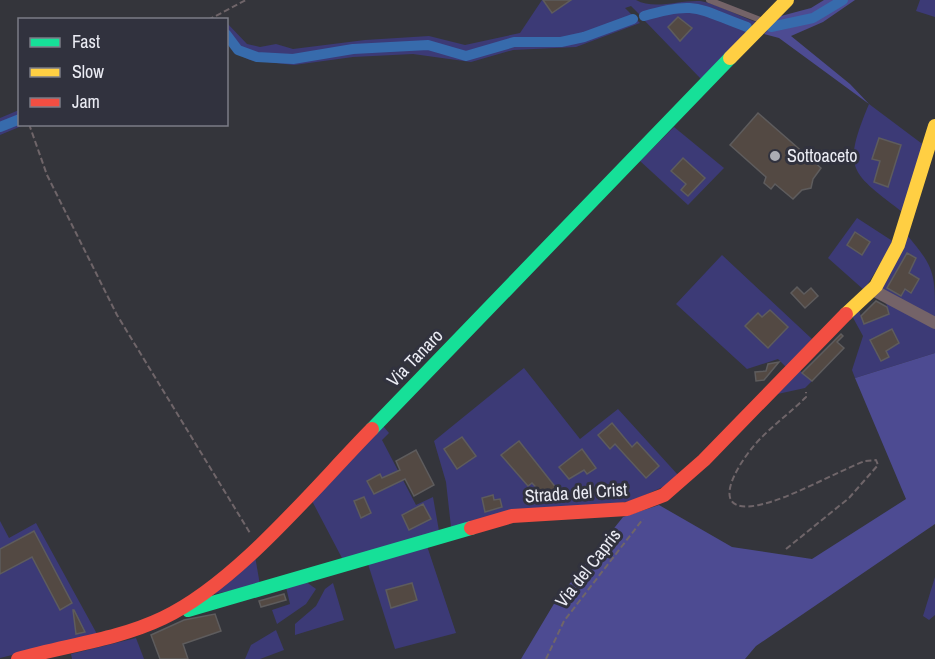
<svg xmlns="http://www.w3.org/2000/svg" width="935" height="659" font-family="'Archivo Narrow',sans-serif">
<rect width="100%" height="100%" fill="#34353b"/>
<g fill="#3c3a76">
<path d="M 542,0 L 636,0 C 654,10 679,0 700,1 C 719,4 738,16 756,22 L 753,25 L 746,24 C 698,5 692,0 640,15 L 631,6 L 625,8 L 640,23 L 576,47 L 513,50 L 471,62 L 413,54 L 353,57 L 294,65 L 250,60 L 238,54 L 227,42 L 226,22 L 247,44 L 260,47 L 276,44 L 293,49 L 365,40 L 429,36 L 465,45 L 520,33 Z"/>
<path d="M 920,0 L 935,0 L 935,17 L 916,11 Z"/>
<path d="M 692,9 L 713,15 L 748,31 L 701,79 L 644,20 L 672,11 Z"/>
<path d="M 869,104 L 925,146 L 905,214 C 851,172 841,171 869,104 Z"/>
<path d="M 19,110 L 20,124 L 24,125 L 0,135 L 0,118 Z"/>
<path d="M 674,127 L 724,168 L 688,205 L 640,161 Z"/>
<path d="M 857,218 L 894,242 L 864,290 L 828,258 Z"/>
<path d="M 906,234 C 935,268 935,272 935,319 L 880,291 Z"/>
<path d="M 722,255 L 812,339 L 786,367 L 778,359 L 747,369 L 676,304 Z"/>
<path d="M 885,299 L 935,326 L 935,353 L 855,378 L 852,370 L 863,336 L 851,314 L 858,308 L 864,324 L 889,314 Z"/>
<path d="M 524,368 L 580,439 L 618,409 L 678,475 L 665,486 L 632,501 L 451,527 L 446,482 L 434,441 Z"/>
<path d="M 797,368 L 812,381 L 805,388 L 773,395 Z"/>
<path d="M 383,426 L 389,433 L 382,440 L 416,505 L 433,497 L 439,531 L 343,560 L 311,499 Z"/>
<path d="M 0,521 L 9,538 L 36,523 L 97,634 L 0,658 Z"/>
<path d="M 427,546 L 456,633 L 395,649 L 368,564 Z"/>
<path d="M 255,556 L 260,585 L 214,594 Z"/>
<path d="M 935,577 L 935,615 L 929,620 L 923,616 Z"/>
<path d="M 305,581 L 316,589 L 306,604 L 277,624 L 272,610 L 290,604 L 286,587 Z"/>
<path d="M 333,583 L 344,620 L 295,635 L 295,624 L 316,606 L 325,589 Z"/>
<path d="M 276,630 L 284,650 L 260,659 L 245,659 L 251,645 Z"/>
<path d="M 136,638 L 144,659 L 72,659 L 71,654 Z"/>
</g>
<g fill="#4d4b92">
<path d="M 824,0 L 855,0 L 823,22 L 791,36 L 850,84 L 869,104 L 779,38 L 764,34 L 781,16 L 811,8 Z"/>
<path d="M 935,353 L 935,524 L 756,646 L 745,659 L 521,659 L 555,602 L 623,517 L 659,505 L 732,547 L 812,559 L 906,499 L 855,378 Z"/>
</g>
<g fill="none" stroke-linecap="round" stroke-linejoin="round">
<g stroke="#376bac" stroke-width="10">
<path d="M 644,16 C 698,0 699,10 747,27"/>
<path d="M 771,27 L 813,18 L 843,0"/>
<path d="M 226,34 L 238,50 L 257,57 L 293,59 L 353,49 L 428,45 L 466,56 L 514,42 L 561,42 L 584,37 L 633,19"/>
<path d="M 0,127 L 20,119"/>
</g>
</g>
<g fill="#534943" stroke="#5e5c5d" stroke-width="1.5">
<path d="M 543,0 L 571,0 L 552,13 Z"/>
<path d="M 678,17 L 692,28 L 680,41 L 668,27 Z"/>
<path d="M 758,113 L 821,168 L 813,179 L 811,188 L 802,190 L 793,199 L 775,184 L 771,189 L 764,183 L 766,177 L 730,145 Z"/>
<path d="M 879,138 L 901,145 L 888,187 L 874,182 L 880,161 L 872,159 Z"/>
<path d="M 683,158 L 705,178 L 688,196 L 681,190 L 686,184 L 671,171 Z"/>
<path d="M 855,232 L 870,242 L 862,255 L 847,245 Z"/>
<path d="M 907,253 L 916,258 L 909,273 L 919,279 L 911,293 L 905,289 L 901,296 L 887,288 Z"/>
<path d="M 797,287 L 804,294 L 811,288 L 818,296 L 805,308 L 791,293 Z"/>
<path d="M 876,301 L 887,307 L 889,314 L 864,324 L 861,316 Z"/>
<path d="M 770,310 L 788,327 L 768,348 L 745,326 L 758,313 L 762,317 Z"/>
<path d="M 892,329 L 899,343 L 886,351 L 889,357 L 881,361 L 870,340 Z"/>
<path d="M 841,334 L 843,336 L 837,342 L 844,348 L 812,381 L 802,373 Z"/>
<path d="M 779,362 L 764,380 L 756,381 L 755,372 L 766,371 L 768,364 Z"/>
<path d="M 612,423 L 632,447 L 637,442 L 659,466 L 646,478 L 615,444 L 610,449 L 598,435 Z"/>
<path d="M 462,437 L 476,456 L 457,469 L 444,449 Z"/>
<path d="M 519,441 L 561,494 L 550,502 L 532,483 L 528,486 L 501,455 Z"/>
<path d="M 582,449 L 596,468 L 587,474 L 584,470 L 569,479 L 559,467 Z"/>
<path d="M 416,450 L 434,485 L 414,496 L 405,479 L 374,494 L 367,481 L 380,474 L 382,478 L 400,470 L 396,461 Z"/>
<path d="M 493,495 L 494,500 L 500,499 L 502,507 L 485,512 L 482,498 Z"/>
<path d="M 364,497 L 371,513 L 361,518 L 354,501 Z"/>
<path d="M 423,504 L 431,519 L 409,530 L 402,515 Z"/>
<path d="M 34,531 L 72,603 L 60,610 L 32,557 L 0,574 L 0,549 Z"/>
<path d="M 412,583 L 417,600 L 391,608 L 386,590 Z"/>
<path d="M 284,594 L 286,600 L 261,607 L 259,601 Z"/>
<path d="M 73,610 L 74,610 L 85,632 L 76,634 Z"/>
<path d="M 215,614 L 221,631 L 183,644 L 188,659 L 160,659 L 151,635 L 184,620 Z"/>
</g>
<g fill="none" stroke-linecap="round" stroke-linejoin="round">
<g stroke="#6f6569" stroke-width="2" stroke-dasharray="6 3" stroke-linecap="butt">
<path d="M 208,20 L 246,0"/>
<path d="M 29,124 L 47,175 L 117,315 L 250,533"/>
<path d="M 786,549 L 849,498 L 878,465 L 876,460 L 865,461 C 834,473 789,499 759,505 C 701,517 743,455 762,437 C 776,423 792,411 806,397 L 806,392"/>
<path d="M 546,659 L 564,621 L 643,519"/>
</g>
<path stroke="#746368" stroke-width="6" d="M 709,0 L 763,21"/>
<path stroke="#746368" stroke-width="12" d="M 873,290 L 935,323"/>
<g stroke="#16e098" stroke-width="14">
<path d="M 372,429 L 730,58"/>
<path d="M 188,610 L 471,528"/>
</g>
<g stroke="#ffcf43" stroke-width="14">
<path d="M 730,58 L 787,0"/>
<path d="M 846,314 L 876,286 L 898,245 L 935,126"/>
</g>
<g stroke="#f24e42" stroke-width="14">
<path d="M 471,528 L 512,516 L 627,509 L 664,495 L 704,460 L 846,314"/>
<path d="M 18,659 C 66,645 117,640 163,618 C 237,583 314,488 372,429"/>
</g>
</g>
<circle fill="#abacb3" stroke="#31323e" stroke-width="2" cx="775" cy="156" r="6"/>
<g text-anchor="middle" stroke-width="6" stroke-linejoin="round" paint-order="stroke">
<g font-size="18" fill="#ebecf4" stroke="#31323e" text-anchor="start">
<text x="787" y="162">Sottoaceto</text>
</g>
<g font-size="18" fill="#ebecf4" stroke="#31323e">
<text transform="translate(415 358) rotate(-46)" y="6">Via Tanaro</text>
<text transform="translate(576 493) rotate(-4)" y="6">Strada del Crist</text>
<text transform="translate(588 568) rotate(-52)" y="6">Via del Capris</text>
</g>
</g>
<rect x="18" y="18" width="210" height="108" fill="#31323e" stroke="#7b7c87" stroke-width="1.5"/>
<rect x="30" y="38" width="30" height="9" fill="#16e098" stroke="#7b7c87" stroke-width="1.5"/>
<text x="72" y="48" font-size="18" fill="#ebecf4">Fast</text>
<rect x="30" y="68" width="30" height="9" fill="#ffcf43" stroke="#7b7c87" stroke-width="1.5"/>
<text x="72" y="78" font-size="18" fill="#ebecf4">Slow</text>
<rect x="30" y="98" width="30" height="9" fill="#f24e42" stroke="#7b7c87" stroke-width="1.5"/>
<text x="72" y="108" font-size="18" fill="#ebecf4">Jam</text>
</svg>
